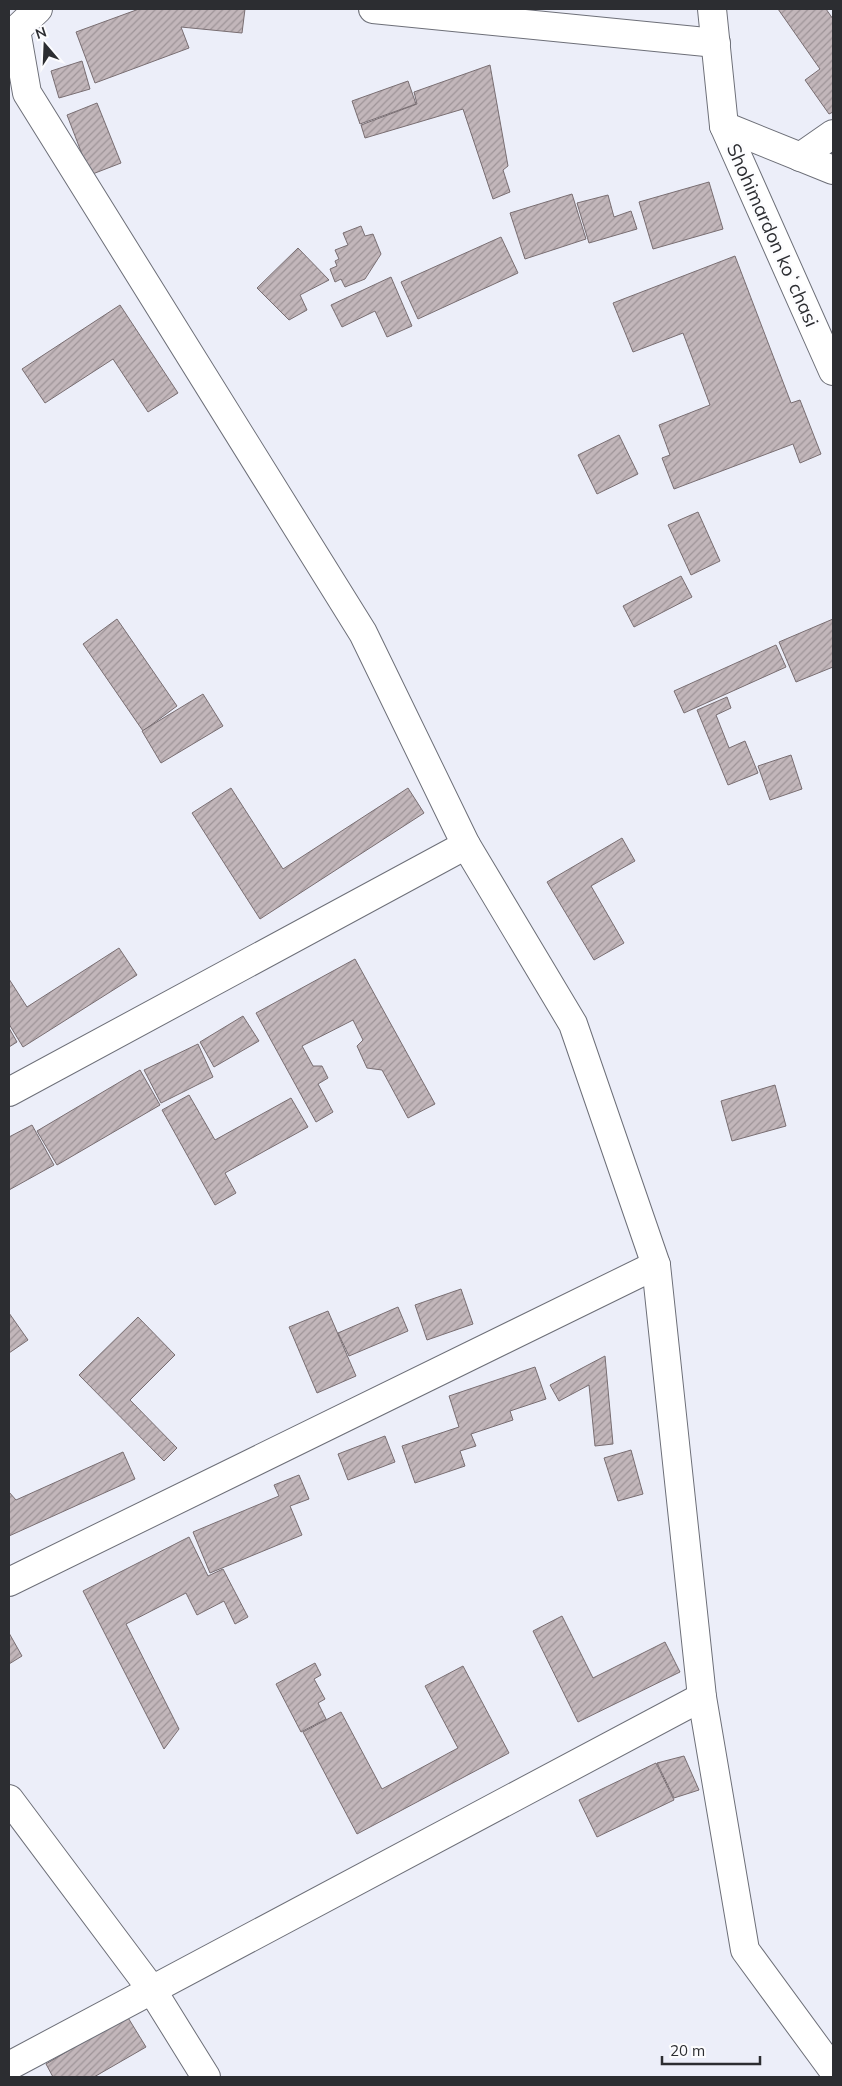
<svg xmlns="http://www.w3.org/2000/svg" width="842" height="2086" font-family="Mulish,sans-serif">
<defs>
<pattern id="building-hatch" width="6" height="6" patternUnits="userSpaceOnUse" patternTransform="scale(1.25)"><rect width="6" height="6" fill="#c2b6ba"/><path d="M-1 1l2-2M0 6l6-6M5 7l2-2" fill="none" stroke="#9e9498"/></pattern>
</defs>
<rect width="100%" height="100%" fill="#eceef9"/>
<g fill="url(#building-hatch)" stroke="#796e72">
<path d="M 139,9 L 245,9 L 242,33 L 181,27 L 189,48 L 95,83 L 76,32 Z"/>
<path d="M 778,9 L 826,9 L 833,19 L 833,112 L 829,114 L 805,80 L 820,69 Z"/>
<path d="M 82,61 L 90,89 L 59,98 L 51,71 Z"/>
<path d="M 490,65 L 508,166 L 503,170 L 510,192 L 493,199 L 463,109 L 365,138 L 361,125 L 417,104 L 414,92 Z"/>
<path d="M 408,81 L 416,104 L 360,124 L 352,101 Z"/>
<path d="M 97,103 L 121,163 L 90,175 L 67,115 Z"/>
<path d="M 709,182 L 723,229 L 653,249 L 639,202 Z"/>
<path d="M 572,194 L 586,239 L 525,259 L 510,213 Z"/>
<path d="M 608,195 L 614,217 L 631,211 L 637,229 L 589,243 L 577,203 Z"/>
<path d="M 361,226 L 365,236 L 373,234 L 381,254 L 365,279 L 345,287 L 341,279 L 335,282 L 330,269 L 337,266 L 335,261 L 339,259 L 335,250 L 348,245 L 343,233 Z"/>
<path d="M 501,237 L 518,273 L 418,319 L 401,282 Z"/>
<path d="M 298,248 L 329,280 L 300,295 L 307,310 L 289,320 L 257,288 Z"/>
<path d="M 735,256 L 791,403 L 800,400 L 821,454 L 800,463 L 793,444 L 674,489 L 662,458 L 670,455 L 659,425 L 710,405 L 683,333 L 633,352 L 613,303 Z"/>
<path d="M 391,277 L 412,326 L 387,337 L 375,311 L 342,327 L 331,305 Z"/>
<path d="M 120,305 L 178,393 L 148,412 L 113,359 L 45,403 L 22,369 Z"/>
<path d="M 619,435 L 638,474 L 597,494 L 578,455 Z"/>
<path d="M 698,512 L 720,561 L 691,575 L 668,525 Z"/>
<path d="M 681,576 L 692,597 L 634,627 L 623,606 Z"/>
<path d="M 117,619 L 177,706 L 143,731 L 83,644 Z"/>
<path d="M 833,619 L 833,667 L 796,682 L 779,642 Z"/>
<path d="M 776,645 L 786,667 L 684,713 L 674,691 Z"/>
<path d="M 203,694 L 223,726 L 161,763 L 142,731 Z"/>
<path d="M 727,697 L 731,708 L 716,715 L 729,748 L 745,741 L 758,773 L 728,785 L 697,710 Z"/>
<path d="M 791,755 L 802,789 L 770,800 L 758,766 Z"/>
<path d="M 231,788 L 283,869 L 408,788 L 424,813 L 260,919 L 192,813 Z"/>
<path d="M 622,838 L 635,861 L 591,886 L 624,943 L 594,960 L 547,882 Z"/>
<path d="M 119,948 L 137,975 L 23,1047 L 9,1024 L 9,979 L 27,1007 Z"/>
<path d="M 355,959 L 435,1104 L 408,1118 L 382,1070 L 367,1068 L 357,1046 L 363,1040 L 353,1020 L 302,1046 L 313,1066 L 322,1066 L 328,1078 L 318,1084 L 333,1112 L 316,1122 L 256,1013 Z"/>
<path d="M 243,1016 L 259,1041 L 214,1067 L 200,1042 Z"/>
<path d="M 9,1028 L 17,1042 L 9,1047 Z"/>
<path d="M 198,1044 L 213,1077 L 161,1103 L 144,1070 Z"/>
<path d="M 140,1070 L 160,1105 L 57,1165 L 37,1131 Z"/>
<path d="M 775,1085 L 786,1126 L 732,1141 L 721,1101 Z"/>
<path d="M 189,1095 L 215,1140 L 291,1098 L 308,1127 L 225,1173 L 236,1193 L 215,1205 L 162,1110 Z"/>
<path d="M 32,1125 L 54,1165 L 9,1190 L 9,1137 Z"/>
<path d="M 461,1289 L 473,1324 L 427,1340 L 415,1305 Z"/>
<path d="M 398,1307 L 408,1331 L 349,1356 L 338,1333 Z"/>
<path d="M 328,1311 L 356,1376 L 317,1393 L 289,1327 Z"/>
<path d="M 9,1313 L 28,1340 L 9,1353 Z"/>
<path d="M 138,1317 L 175,1355 L 130,1400 L 177,1448 L 164,1461 L 79,1375 Z"/>
<path d="M 605,1356 L 613,1444 L 595,1446 L 589,1385 L 559,1401 L 550,1385 Z"/>
<path d="M 535,1367 L 546,1399 L 510,1411 L 513,1420 L 471,1434 L 476,1446 L 460,1451 L 465,1466 L 415,1483 L 402,1446 L 459,1427 L 449,1396 Z"/>
<path d="M 385,1436 L 395,1462 L 348,1480 L 338,1454 Z"/>
<path d="M 631,1450 L 643,1494 L 618,1501 L 604,1458 Z"/>
<path d="M 123,1452 L 135,1479 L 9,1536 L 9,1492 L 16,1500 Z"/>
<path d="M 299,1475 L 309,1499 L 290,1506 L 302,1535 L 210,1573 L 193,1532 L 279,1496 L 274,1485 Z"/>
<path d="M 189,1537 L 208,1576 L 223,1569 L 248,1617 L 235,1624 L 224,1601 L 197,1615 L 186,1593 L 126,1624 L 179,1729 L 164,1749 L 83,1591 Z"/>
<path d="M 562,1616 L 593,1678 L 665,1642 L 680,1672 L 578,1722 L 533,1631 Z"/>
<path d="M 9,1633 L 22,1656 L 9,1664 Z"/>
<path d="M 315,1663 L 321,1675 L 314,1679 L 325,1699 L 318,1703 L 326,1719 L 301,1732 L 276,1684 Z"/>
<path d="M 463,1666 L 509,1753 L 357,1834 L 303,1732 L 341,1712 L 382,1789 L 458,1748 L 425,1686 Z"/>
<path d="M 684,1756 L 699,1790 L 674,1798 L 657,1763 Z"/>
<path d="M 656,1763 L 674,1800 L 597,1837 L 579,1800 Z"/>
<path d="M 127,2016 L 146,2047 L 94,2077 L 53,2077 L 46,2064 Z"/>
</g>
<g fill="none" stroke-linecap="round" stroke-linejoin="round">
<g stroke="#6d6f78" stroke-width="30">
<g id="minor">
<path d="M 38,9 L 16,30 L 27,93 L 363,633 L 466,845 L 573,1024 L 656,1265 L 702,1697 L 745,1950 L 833,2070"/>
<path d="M 373,9 L 716,43"/>
<path d="M 712,9 L 724,126 L 833,371"/>
<path d="M 724,126 L 833,170"/>
<path d="M 800,157 L 833,134"/>
<path d="M 9,1092 L 466,845"/>
<path d="M 9,1582 L 656,1265"/>
<path d="M 9,1799 L 152,1990 L 206,2077"/>
<path d="M 9,2066 L 702,1697"/>
</g>
</g>
<use href="#minor" stroke="#fff" stroke-width="28"/>
</g>
<g text-anchor="middle" stroke-width="5" stroke-linejoin="round" paint-order="stroke">
<g font-size="19" fill="#2c2d31" stroke="#fcfcfe">
<text transform="translate(773 235) rotate(66)" y="7">Shohimardon koʻchasi</text>
</g>
</g>
<rect width="842" height="2086" fill="none" stroke="#2c2d31" stroke-width="20"/>
<g transform="translate(45 45) rotate(341)" stroke="#fcfcfe" stroke-width="4" paint-order="stroke">
<path d="M0-4L9 19L0 12L-9 19Z" fill="#2c2d31"/>
<text y="-8" font-size="14" font-weight="bold" text-anchor="middle" fill="#2c2d31">N</text>
</g>
<path d="M662 2056v8h98v-8" fill="none" stroke="#2c2d31" stroke-width="2.5"/>
<text x="670" y="2056" font-size="15" fill="#2c2d31" stroke="#fcfcfe" stroke-width="4" paint-order="stroke">20 m</text>
</svg>
